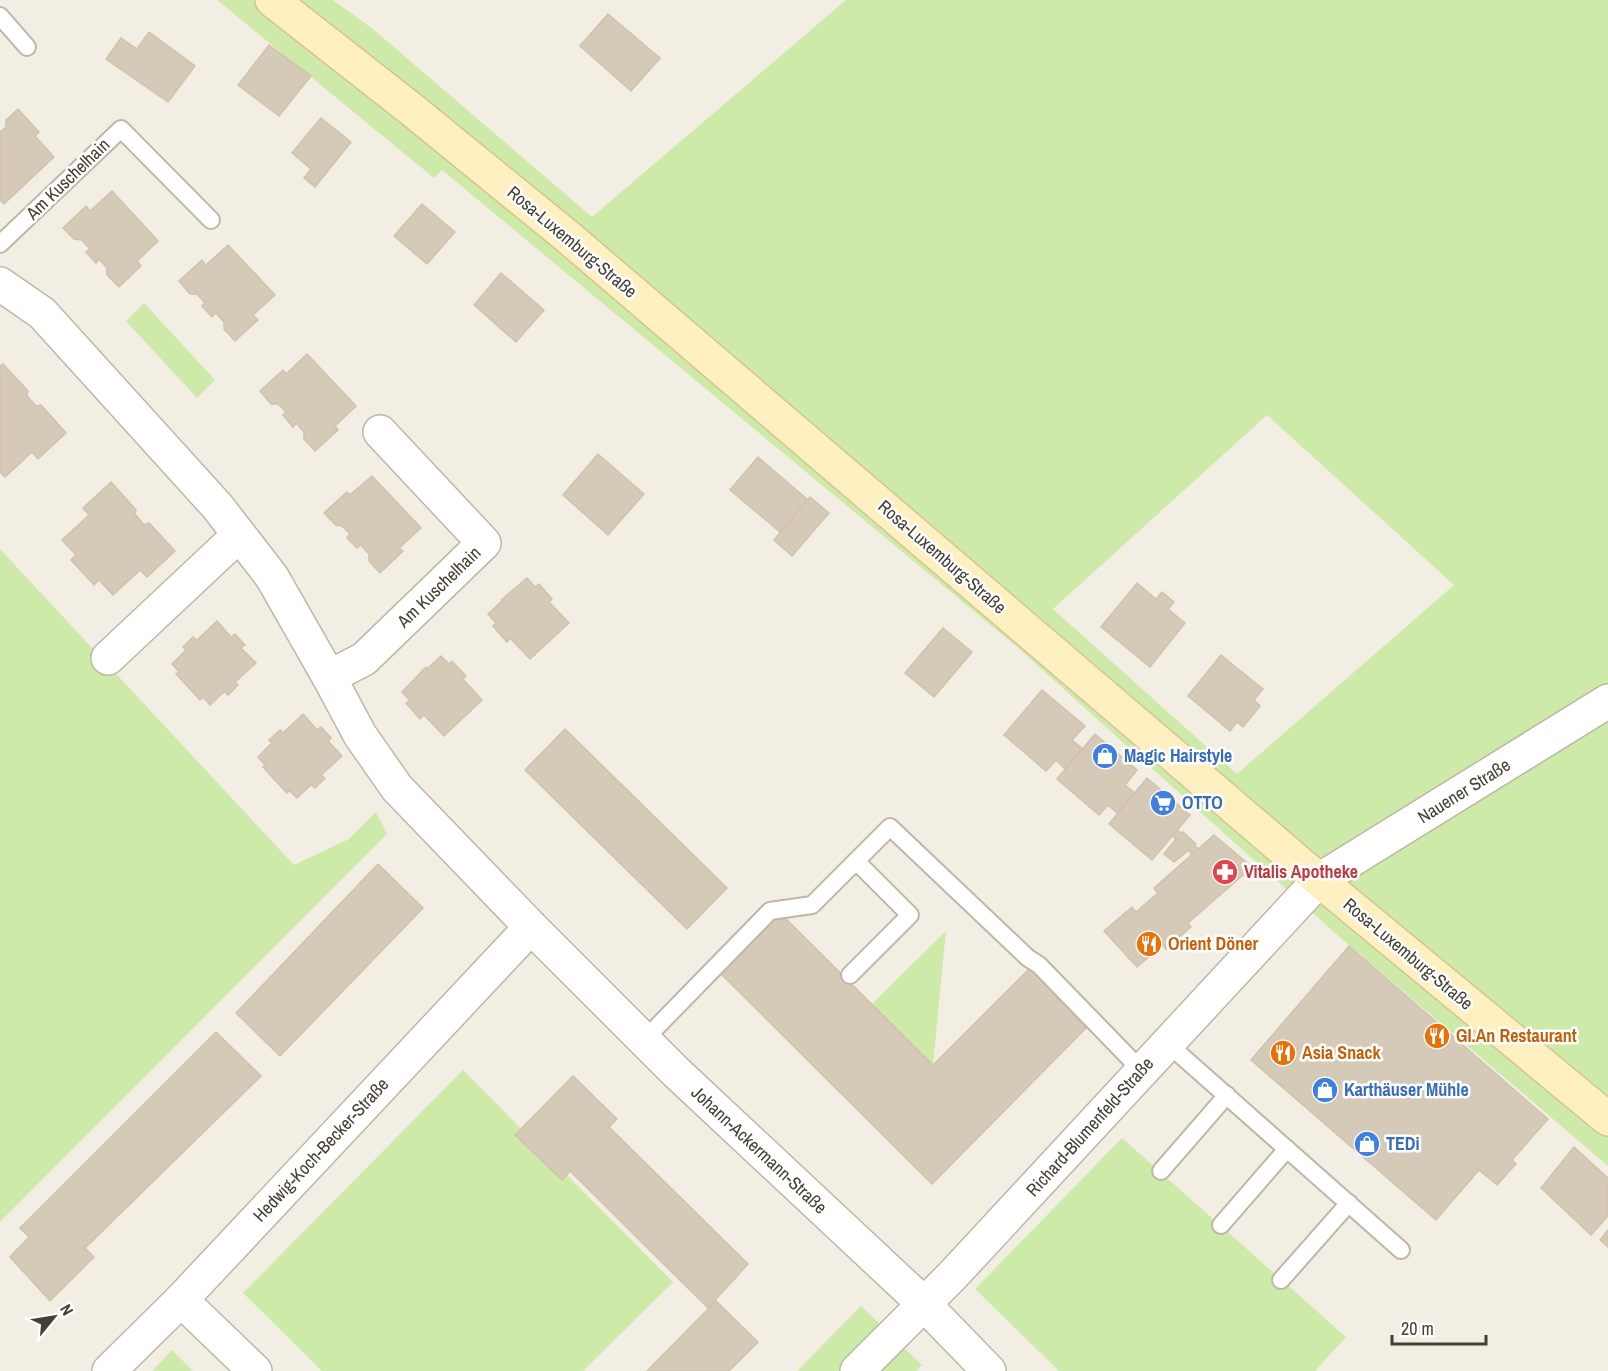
<svg xmlns="http://www.w3.org/2000/svg" width="1608" height="1371" font-family="'Archivo Narrow',sans-serif">
<rect width="100%" height="100%" fill="#f3eee4"/>
<g fill="#cdeaa9" fill-rule="evenodd">
<path d="M 217,0 L 333,0 L 374,30 L 592,217 L 846,0 L 1608,0 L 1608,1166 L 1335,933 L 1017,647 L 442,170 L 434,178 ZM 1267,415 L 1454,585 L 1237,774 L 1053,609 Z"/>
<path d="M 144,303 L 215,380 L 197,398 L 126,321 Z"/>
<path d="M 0,549 L 294,865 L 349,839 L 376,812 L 387,834 L 0,1222 Z"/>
<path d="M 946,931 L 933,1065 L 872,1004 Z"/>
<path d="M 463,1070 L 673,1282 L 583,1371 L 322,1371 L 243,1293 Z"/>
<path d="M 1122,1138 L 1346,1337 L 1315,1371 L 1059,1371 L 975,1289 Z"/>
<path d="M 861,1306 L 922,1365 L 916,1371 L 797,1371 Z"/>
<path d="M 172,1350 L 193,1371 L 152,1371 Z"/>
</g>
<g fill="#d5cab8" stroke="#d1c2ab" stroke-width="1.5">
<path d="M 608,14 L 660,58 L 631,91 L 580,46 Z"/>
<path d="M 149,32 L 195,66 L 168,102 L 106,59 L 121,38 L 137,49 Z"/>
<path d="M 269,45 L 311,76 L 279,116 L 238,85 Z"/>
<path d="M 18,109 L 39,132 L 35,136 L 54,157 L 4,204 L 0,200 L 0,132 L 6,127 L 6,120 Z"/>
<path d="M 321,118 L 351,142 L 315,187 L 304,178 L 311,169 L 292,153 Z"/>
<path d="M 112,191 L 158,241 L 137,261 L 141,266 L 119,287 L 107,275 L 107,268 L 99,259 L 96,263 L 86,252 L 90,249 L 82,240 L 74,239 L 63,228 L 86,206 L 90,211 Z"/>
<path d="M 422,204 L 455,232 L 427,264 L 394,236 Z"/>
<path d="M 228,245 L 275,295 L 253,315 L 258,320 L 235,341 L 224,329 L 224,322 L 216,313 L 212,317 L 202,306 L 205,303 L 197,294 L 190,294 L 179,281 L 202,260 L 206,265 Z"/>
<path d="M 501,273 L 544,310 L 516,342 L 474,305 Z"/>
<path d="M 307,354 L 356,406 L 335,426 L 338,430 L 315,451 L 304,439 L 304,432 L 296,423 L 293,427 L 283,415 L 286,412 L 278,404 L 271,404 L 260,391 L 283,370 L 286,374 Z"/>
<path d="M 3,364 L 28,391 L 27,396 L 36,406 L 41,405 L 66,433 L 38,459 L 32,452 L 5,477 L 0,472 L 0,366 Z"/>
<path d="M 598,454 L 644,494 L 608,535 L 563,495 Z"/>
<path d="M 758,457 L 808,500 L 780,532 L 730,490 Z"/>
<path d="M 372,476 L 421,528 L 399,548 L 403,551 L 380,573 L 369,561 L 369,554 L 361,545 L 357,548 L 347,538 L 350,534 L 342,526 L 336,525 L 324,513 L 347,492 L 350,495 Z"/>
<path d="M 111,482 L 136,510 L 135,514 L 144,525 L 149,523 L 175,551 L 147,577 L 140,570 L 113,595 L 99,580 L 94,585 L 71,560 L 76,555 L 62,540 L 89,515 L 83,508 Z"/>
<path d="M 810,497 L 829,513 L 792,556 L 774,540 Z"/>
<path d="M 527,578 L 535,587 L 539,584 L 552,599 L 549,602 L 569,623 L 530,659 L 510,638 L 507,642 L 493,626 L 496,623 L 488,614 L 502,601 L 501,600 Z"/>
<path d="M 1137,583 L 1156,599 L 1162,592 L 1174,602 L 1168,609 L 1185,623 L 1150,667 L 1101,627 Z"/>
<path d="M 217,621 L 231,637 L 235,634 L 245,645 L 241,648 L 256,663 L 235,682 L 238,685 L 228,695 L 225,691 L 210,705 L 203,697 L 200,700 L 176,674 L 179,672 L 172,664 L 186,650 L 183,647 L 193,637 L 197,640 Z"/>
<path d="M 943,628 L 972,652 L 934,697 L 905,673 Z"/>
<path d="M 1221,655 L 1263,689 L 1254,700 L 1260,706 L 1243,727 L 1237,722 L 1230,731 L 1188,696 Z"/>
<path d="M 441,656 L 449,664 L 452,661 L 466,676 L 463,679 L 482,700 L 444,736 L 424,715 L 420,719 L 406,703 L 410,700 L 402,692 L 426,667 L 427,669 Z"/>
<path d="M 1042,690 L 1085,726 L 1072,740 L 1083,749 L 1065,769 L 1056,760 L 1046,771 L 1004,735 Z"/>
<path d="M 303,714 L 317,730 L 321,727 L 331,738 L 328,741 L 342,756 L 321,775 L 325,778 L 315,788 L 311,785 L 297,798 L 289,790 L 287,793 L 263,767 L 265,765 L 258,757 L 272,743 L 269,740 L 280,730 L 283,733 Z"/>
<path d="M 565,729 L 727,888 L 687,929 L 525,770 Z"/>
<path d="M 1095,734 L 1137,770 L 1125,785 L 1135,793 L 1117,813 L 1108,805 L 1099,815 L 1057,779 Z"/>
<path d="M 1147,778 L 1190,815 L 1152,860 L 1109,824 Z"/>
<path d="M 1177,830 L 1181,833 L 1183,832 L 1196,844 L 1194,845 L 1198,849 L 1192,855 L 1189,850 L 1174,862 L 1164,854 L 1176,839 L 1172,836 Z"/>
<path d="M 1214,835 L 1252,867 L 1188,923 L 1191,927 L 1166,949 L 1163,945 L 1137,967 L 1104,931 L 1132,907 L 1136,912 L 1158,893 L 1154,888 Z"/>
<path d="M 378,864 L 423,908 L 280,1056 L 236,1013 Z"/>
<path d="M 779,912 L 933,1065 L 1033,965 L 1091,1023 L 932,1184 L 719,972 Z"/>
<path d="M 1349,946 L 1548,1119 L 1512,1160 L 1516,1164 L 1497,1185 L 1479,1170 L 1436,1220 L 1251,1060 Z"/>
<path d="M 216,1032 L 261,1076 L 85,1248 L 94,1257 L 50,1301 L 10,1257 L 29,1237 L 20,1228 Z"/>
<path d="M 573,1076 L 617,1119 L 609,1127 L 748,1264 L 708,1308 L 570,1171 L 562,1180 L 515,1135 Z"/>
<path d="M 1574,1147 L 1608,1178 L 1608,1216 L 1591,1235 L 1541,1188 Z"/>
<path d="M 1608,1230 L 1608,1247 L 1600,1240 Z"/>
<path d="M 716,1301 L 758,1342 L 729,1371 L 647,1371 Z"/>
</g>
<g fill="none" stroke-linecap="round" stroke-linejoin="round">
<g stroke="#bfb6a6" stroke-width="20">
<g id="lane">
<path d="M 0,16 L 27,47"/>
<path d="M 0,244 L 121,129 L 211,220"/>
<path d="M 850,975 L 910,915 L 856,861"/>
<path d="M 644,1040 L 770,911 L 812,905 L 890,827 L 1028,958 L 1039,965 L 1141,1070"/>
<path d="M 1167,1043 L 1401,1250"/>
<path d="M 1161,1171 L 1227,1095"/>
<path d="M 1221,1225 L 1287,1149"/>
<path d="M 1281,1280 L 1349,1203"/>
</g>
</g>
<g stroke="#bfb6a6" stroke-width="36">
<g id="street">
<path d="M 0,284 L 42,313 L 217,506 L 272,577 L 329,677 L 360,735 L 397,788 L 531,927 L 676,1072 L 923,1303 L 989,1371"/>
<path d="M 108,658 L 239,535"/>
<path d="M 329,677 L 364,659 L 484,543 L 380,432"/>
<path d="M 181,1300 L 255,1371"/>
<path d="M 109,1371 L 181,1300 L 531,927"/>
<path d="M 857,1371 L 953,1275 L 1319,880 L 1608,701"/>
</g>
</g>
<g stroke="#d6c390" stroke-width="36">
<path id="secondary" d="M 272,0 L 411,109 L 568,237 L 1319,880 L 1608,1119"/>
</g>
<use href="#lane" stroke="#fff" stroke-width="16"/>
<use href="#street" stroke="#fff" stroke-width="33"/>
<use href="#secondary" stroke="#fff0c2" stroke-width="33"/>
</g>
<defs>
<g id="shop-disc" transform="scale(1.35)"><circle r="9.5" fill="#3f7fe0" stroke="#fff"/><path d="M-5-2.5h2.3a2.7 3.5 0 0 1 5.4 0H5L5.5 6h-11ZM-1.5-2.5h3a1.5 2.3 0 0 0-3 0Z" fill="#fff"/></g>
<g id="supermarket-disc" transform="scale(1.35)"><circle r="9.5" fill="#3f7fe0" stroke="#fff"/><path d="M-6-5.5h2.5l.6 2H6L4.5 2H-2.5L-4.4-4H-6ZM-1.5 3.2a1.3 1.3 0 1 0 .1 0ZM3 3.2a1.3 1.3 0 1 0 .1 0Z" fill="#fff"/></g>
<g id="pharmacy-disc" transform="scale(1.35)"><circle r="9.5" fill="#e0444e" stroke="#fff"/><path d="M-2-6h4v4h4v4h-4v4h-4v-4h-4v-4h4Z" fill="#fff"/></g>
<g id="restaurant-disc" transform="scale(1.35)"><circle r="9.5" fill="#e8710a" stroke="#fff"/><path d="M-5-6h1v4h1v-4h1v4h1v-4h1v5L-1.5 .5V6h-2V.5L-5-1ZM5-6V6H3V1.5H1.5Q1.5-4 5-6Z" fill="#fff"/></g>
</defs>
<g fill-rule="evenodd">
<use href="#shop-disc" x="1105" y="756"/>
<use href="#supermarket-disc" x="1163" y="803"/>
<use href="#pharmacy-disc" x="1225" y="872"/>
<use href="#restaurant-disc" x="1149" y="944"/>
<use href="#restaurant-disc" x="1437" y="1036"/>
<use href="#restaurant-disc" x="1283" y="1053"/>
<use href="#shop-disc" x="1325" y="1090"/>
<use href="#shop-disc" x="1367" y="1144"/>
</g>
<g text-anchor="middle" stroke-width="5" stroke-linejoin="round" paint-order="stroke">
<g font-size="18" fill="#453e33" stroke="#fff">
<text transform="translate(68 179) rotate(-44)" y="6">Am Kuschelhain</text>
<text transform="translate(572 242) rotate(40)" y="6">Rosa-Luxemburg-Straße</text>
<text transform="translate(942 557) rotate(41)" y="6">Rosa-Luxemburg-Straße</text>
<text transform="translate(439 587) rotate(-44)" y="6">Am Kuschelhain</text>
<text transform="translate(1464 791) rotate(-32)" y="6">Nauener Straße</text>
<text transform="translate(1408 954) rotate(40)" y="6">Rosa-Luxemburg-Straße</text>
<text transform="translate(1090 1127) rotate(-48)" y="6">Richard-Blumenfeld-Straße</text>
<text transform="translate(321 1150) rotate(-47)" y="6">Hedwig-Koch-Becker-Straße</text>
<text transform="translate(759 1150) rotate(43)" y="6">Johann-Ackermann-Straße</text>
</g>
<g font-size="18" font-weight="bold" fill="#366cbe" stroke="#fff" text-anchor="start">
<text x="1124" y="762">Magic Hairstyle</text>
<text x="1182" y="809">OTTO</text>
<text x="1344" y="1096">Karthäuser Mühle</text>
<text x="1386" y="1150">TEDi</text>
</g>
<g font-size="18" font-weight="bold" fill="#be3a42" stroke="#fff" text-anchor="start">
<text x="1244" y="878">Vitalis Apotheke</text>
</g>
<g font-size="18" font-weight="bold" fill="#c56008" stroke="#fff" text-anchor="start">
<text x="1168" y="950">Orient Döner</text>
<text x="1456" y="1042">GI.An Restaurant</text>
<text x="1302" y="1059">Asia Snack</text>
</g>
</g>
<g transform="translate(54 1317) rotate(60)" stroke="#ffffff" stroke-width="4.5" paint-order="stroke">
<path d="M0-4.5L10 22L0 15L-10 22Z" fill="#453e33"/>
<text y="-9" font-size="16" font-weight="bold" text-anchor="middle" fill="#453e33">N</text>
</g>
<path d="M1392 1335v9h94v-9" fill="none" stroke="#453e33" stroke-width="3"/>
<text x="1401" y="1335" font-size="18" fill="#453e33" stroke="#ffffff" stroke-width="4.5" paint-order="stroke">20 m</text>
</svg>
